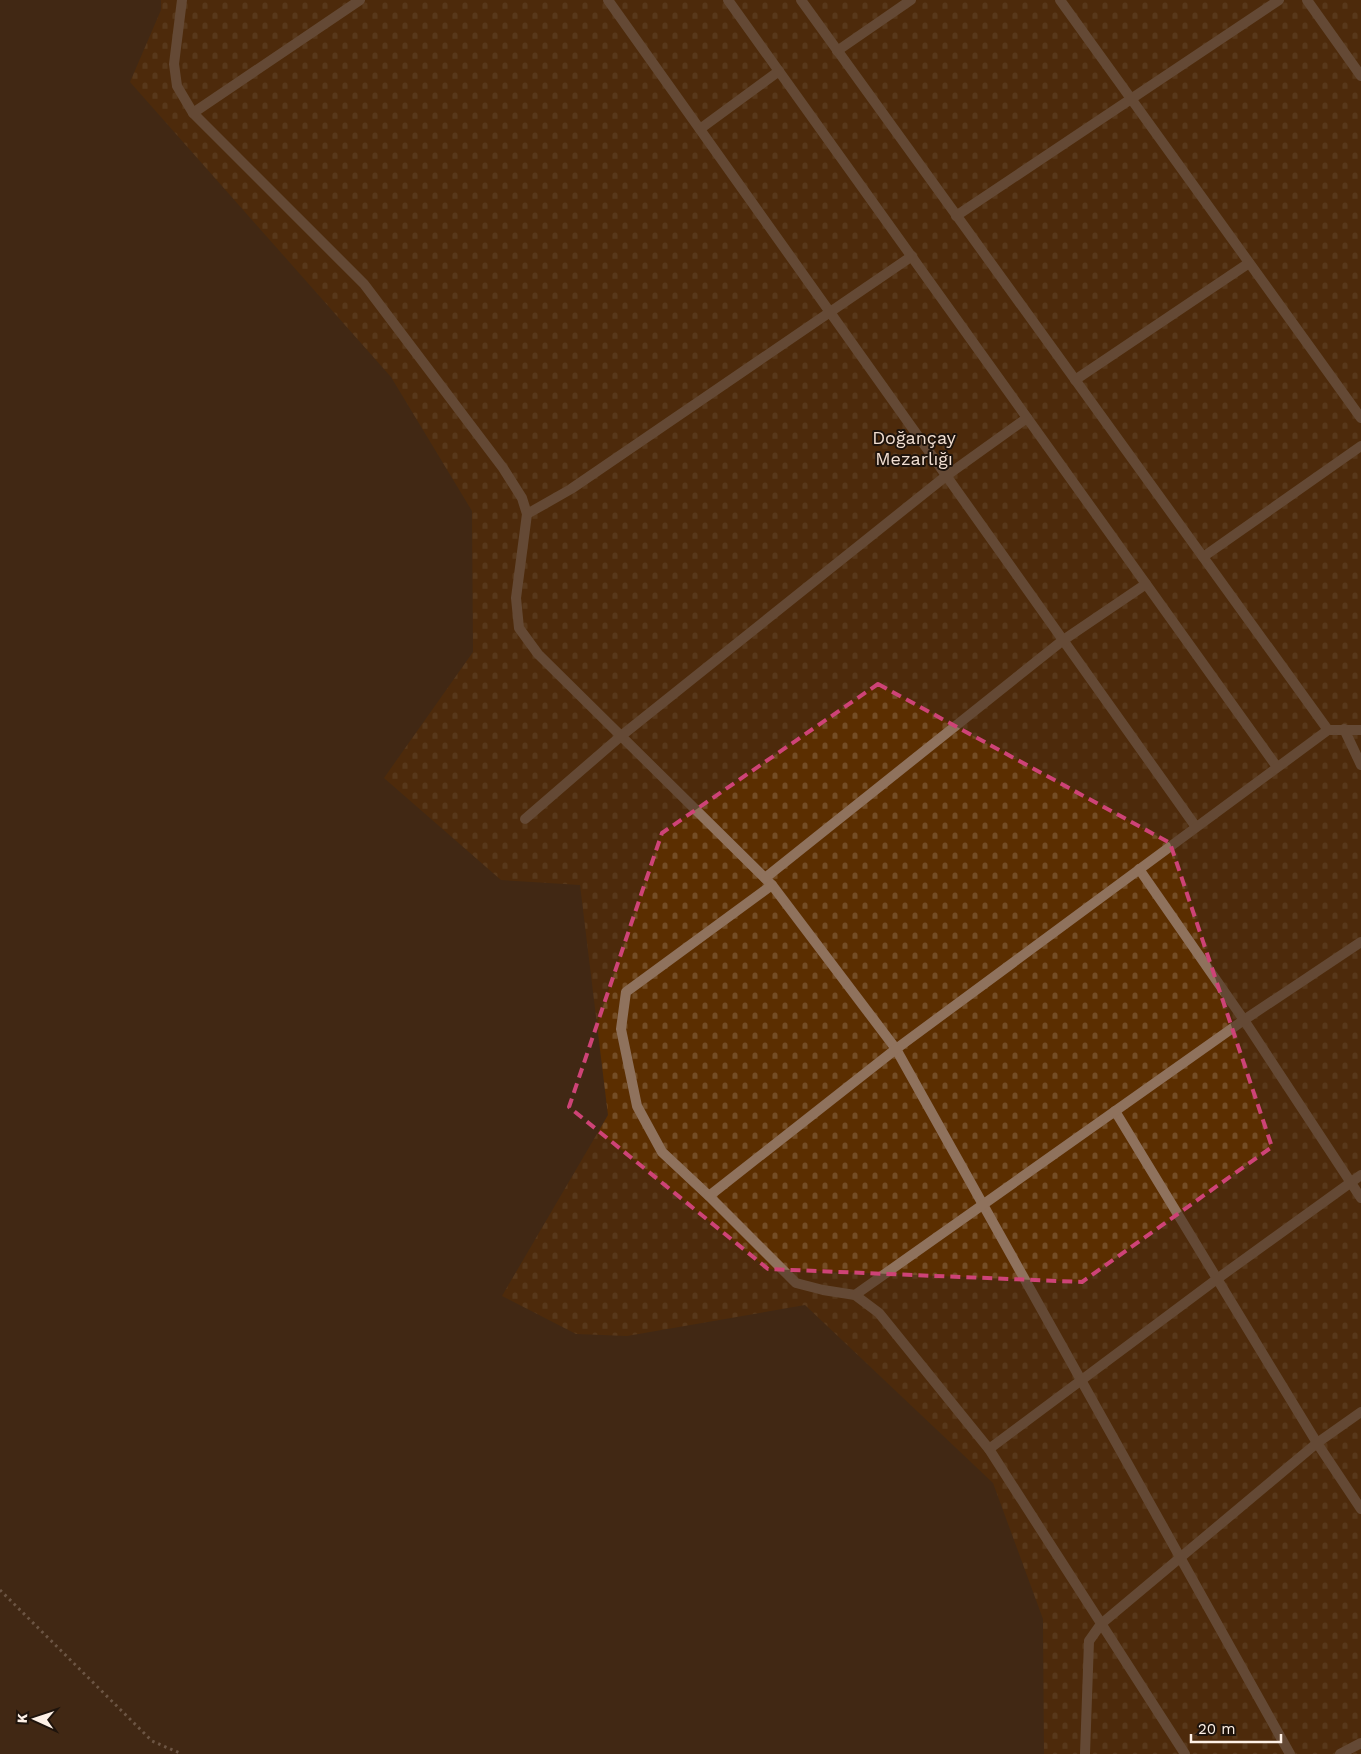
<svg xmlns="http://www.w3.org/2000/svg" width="1361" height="1754" font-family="'Work Sans',sans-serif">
<defs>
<pattern id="cemetery-stones" width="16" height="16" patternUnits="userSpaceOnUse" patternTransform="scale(1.25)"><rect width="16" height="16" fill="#5b2e00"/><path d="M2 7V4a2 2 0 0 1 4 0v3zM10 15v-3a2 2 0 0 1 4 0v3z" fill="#744d25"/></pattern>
</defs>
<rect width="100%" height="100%" fill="#412814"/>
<path fill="url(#cemetery-stones)" d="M 161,0 L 1361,0 L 1361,1754 L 1044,1754 L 1043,1619 L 993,1483 L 805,1305 L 627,1336 L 576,1334 L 502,1296 L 608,1115 L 580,885 L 501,880 L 384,778 L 473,652 L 472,511 L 391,377 L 130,82 L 161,10 Z"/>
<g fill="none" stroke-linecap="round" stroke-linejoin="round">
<path stroke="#a08d7e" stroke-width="3" stroke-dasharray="2.5 4" stroke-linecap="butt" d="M 0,1590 L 152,1741 L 182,1754"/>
<g stroke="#8f725d" stroke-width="10">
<path d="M 182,0 L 174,64 L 177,86 L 193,113 L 364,284 L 503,468 L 522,498 L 527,514 L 516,598 L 519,628 L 538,654 L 772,885 L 896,1049 L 1290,1754"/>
<path d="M 608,0 L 1196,827"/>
<path d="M 728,0 L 1277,767"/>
<path d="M 801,0 L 1328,730 L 1361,730"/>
<path d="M 1060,0 L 1361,418"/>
<path d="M 1307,0 L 1361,76"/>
<path d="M 837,51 L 911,0"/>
<path d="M 193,113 L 360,0"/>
<path d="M 700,129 L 779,71"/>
<path d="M 956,216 L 1279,0"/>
<path d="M 1075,380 L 1249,263"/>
<path d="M 527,514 L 571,489 L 912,256"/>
<path d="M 1203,557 L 1361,446"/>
<path d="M 1344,729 L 1361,765"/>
<path d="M 525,819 L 621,736 L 946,476 L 1027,418"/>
<path d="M 1139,869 L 1244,1020 L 1361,1198"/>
<path d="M 765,878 L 1062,641 L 1146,584"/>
<path d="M 772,885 L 626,992 L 621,1029 L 637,1106 L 662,1152 L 709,1196 L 796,1283 L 823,1290 L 855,1295 L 879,1313 L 989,1449 L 1185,1754"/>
<path d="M 1115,1111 L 1317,1443 L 1361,1509"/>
<path d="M 709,1196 L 896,1049 L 1328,730"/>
<path d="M 855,1295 L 1244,1020 L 1361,942"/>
<path d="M 989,1449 L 1217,1279 L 1361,1175"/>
<path d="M 1085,1754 L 1089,1641 L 1101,1624 L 1317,1443 L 1361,1412"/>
<path d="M 1340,1754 L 1361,1743"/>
</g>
</g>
<path d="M0 0H1361V1754H0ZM 878,684 L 1170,843 L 1272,1147 L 1082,1282 L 768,1269 L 569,1107 L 662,833 Z" fill="#412814" fill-opacity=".55" fill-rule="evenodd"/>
<path fill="none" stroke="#ce4377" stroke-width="4" stroke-dasharray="10 6" stroke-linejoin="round" d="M 878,684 L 1170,843 L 1272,1147 L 1082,1282 L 768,1269 L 569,1107 L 662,833 Z"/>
<g text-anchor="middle" stroke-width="4" stroke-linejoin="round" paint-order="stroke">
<g font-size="18" fill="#f2dfd2" stroke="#1f140c">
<text x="914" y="444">Doğançay<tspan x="914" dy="21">Mezarlığı</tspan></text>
</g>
</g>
<g transform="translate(35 1719) rotate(273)" stroke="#1f140c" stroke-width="4" paint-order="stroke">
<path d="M0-4L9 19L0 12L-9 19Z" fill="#fef1e7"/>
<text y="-8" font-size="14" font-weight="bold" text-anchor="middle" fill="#fef1e7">K</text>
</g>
<path d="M1191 1734v8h90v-8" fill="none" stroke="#fef1e7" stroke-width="2.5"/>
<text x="1198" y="1734" font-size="15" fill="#fef1e7" stroke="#1f140c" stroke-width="4" paint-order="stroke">20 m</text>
</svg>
